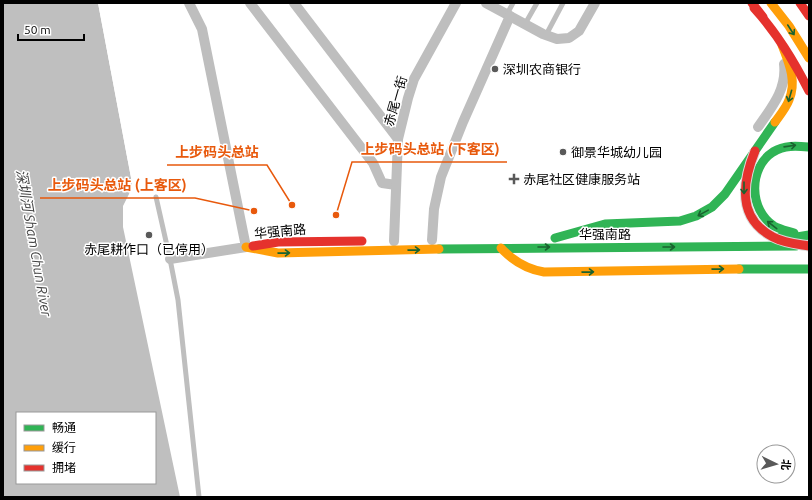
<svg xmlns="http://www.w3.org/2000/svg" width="812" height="500" font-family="Ubuntu,'Noto Sans SC',sans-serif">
<rect width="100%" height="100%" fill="#fff"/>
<path fill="#bfbfbf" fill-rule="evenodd" d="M 3,3 L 98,3 L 132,183 L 129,194 L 123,206 L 123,227 L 180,497 L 3,497 ZM 17,413 L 155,413 L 155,483 L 17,483 Z"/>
<path fill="#fff" d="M 98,3 L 101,3 L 134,183 L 132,183 Z"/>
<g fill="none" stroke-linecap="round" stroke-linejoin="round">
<g stroke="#bebebe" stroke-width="5">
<path d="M 507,14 L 513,3"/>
<path d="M 525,24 L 537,3"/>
<path d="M 546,35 L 563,3"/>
<path d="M 156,197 L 170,259 L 178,300 L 199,497"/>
</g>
<g stroke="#bebebe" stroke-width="10">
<path d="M 250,3 L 373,163 L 382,183 L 396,185"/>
<path d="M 294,3 L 398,139"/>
<path d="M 486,3 L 543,34 L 557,39 L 569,38 L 579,31 L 595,3"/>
<path d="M 758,127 C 772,107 787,89 784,64"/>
<path d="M 432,240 L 434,209 L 441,177 L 463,122 L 510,16"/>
<path d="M 394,241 L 398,139 L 408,98 L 414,79 L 456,3"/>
<path d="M 170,259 L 246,247 L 202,29 L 189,3"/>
</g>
<g stroke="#30b455" stroke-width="9">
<path d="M 794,233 C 788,231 779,229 774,226 C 749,210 748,168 773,152 C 785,145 796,146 809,147"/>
<path d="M 780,237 L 797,237 L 809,235"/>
<path d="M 555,238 L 605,224 L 680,221 L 696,216 L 712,207 L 725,194 L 775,122"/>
<path d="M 439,249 L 796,246"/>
<path d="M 739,269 L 809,269"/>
</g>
<g stroke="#ff9f0a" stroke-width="9">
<path d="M 771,3 L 789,26 L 809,58"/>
<path d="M 775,122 C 780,115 786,108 789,100 C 797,81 789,63 782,45"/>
<path d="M 246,247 L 278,253 L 439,249"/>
<path d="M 501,248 C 513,261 526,269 544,272 L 739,269"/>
</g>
<g stroke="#e5322d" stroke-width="9">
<path d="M 752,3 L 763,17"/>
<path d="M 800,3 L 809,16"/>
<path d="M 754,8 C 777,33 794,61 809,91"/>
<path d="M 253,246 L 278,242 L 362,241"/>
</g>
<g stroke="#dbdbdb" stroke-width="11" stroke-linecap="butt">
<path id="jam-bridge" d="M 755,151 C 742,183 737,218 773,237 C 784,243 797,244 809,246"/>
</g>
<use href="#jam-bridge" stroke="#e5322d" stroke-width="9"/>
</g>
<defs><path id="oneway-shaft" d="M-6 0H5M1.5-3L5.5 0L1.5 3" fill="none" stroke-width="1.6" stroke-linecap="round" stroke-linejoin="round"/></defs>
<g stroke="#1a632f">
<use href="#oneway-shaft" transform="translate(791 30) rotate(57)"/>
<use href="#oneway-shaft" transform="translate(790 96) rotate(106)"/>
<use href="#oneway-shaft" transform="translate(790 146) rotate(-8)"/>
<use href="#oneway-shaft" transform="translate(744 188) rotate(90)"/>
<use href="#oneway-shaft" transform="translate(703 213) rotate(151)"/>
<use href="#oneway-shaft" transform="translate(772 225) rotate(-142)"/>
<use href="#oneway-shaft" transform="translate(544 247)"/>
<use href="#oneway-shaft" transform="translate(669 247)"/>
<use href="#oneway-shaft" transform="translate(414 250) rotate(-1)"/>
<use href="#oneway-shaft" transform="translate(284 253) rotate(-1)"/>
<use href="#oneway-shaft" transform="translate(718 269) rotate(-1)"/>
<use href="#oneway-shaft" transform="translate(588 272) rotate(-1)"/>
</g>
<g fill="#595959" stroke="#fff" stroke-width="1.5">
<circle cx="495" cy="69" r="4"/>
<circle cx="563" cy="152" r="4"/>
<path d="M512 173h4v4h4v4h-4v4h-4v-4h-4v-4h4z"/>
<circle cx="149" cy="235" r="4"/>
</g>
<g text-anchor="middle" stroke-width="3" stroke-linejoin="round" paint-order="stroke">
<g font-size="13" fill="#000" stroke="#fff" text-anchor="start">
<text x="503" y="74">深圳农商银行</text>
<text x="571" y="157">御景华城幼儿园</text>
<text x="523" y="184">赤尾社区健康服务站</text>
<text x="149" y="254" text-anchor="middle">赤尾耕作口（已停用）</text>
</g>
<g font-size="13" fill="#000" stroke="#fff">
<text transform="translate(395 101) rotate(-74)" y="5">赤尾一街</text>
<text transform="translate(280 231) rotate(-5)" y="5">华强南路</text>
<text x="605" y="239">华强南路</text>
</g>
<g font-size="14" font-style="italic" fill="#444" stroke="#fff">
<text transform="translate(34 243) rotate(80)" y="5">深圳河 Sham Chun River</text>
</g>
</g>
<path fill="none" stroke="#e8590c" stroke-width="1.5" d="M336 215L352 162H507M292 205L267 165H167M254 211L195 198H40"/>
<g fill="#e8590c" stroke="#fff" stroke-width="1.5">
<circle cx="336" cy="215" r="4"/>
<circle cx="292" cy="205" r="4"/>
<circle cx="254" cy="211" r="4"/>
</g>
<g font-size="14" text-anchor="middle" font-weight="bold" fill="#e8590c" stroke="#fff" stroke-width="3" stroke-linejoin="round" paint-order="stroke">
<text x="430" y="154">上步码头总站 (下客区)</text>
<text x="217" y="157">上步码头总站</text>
<text x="117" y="190">上步码头总站 (上客区)</text>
</g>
<rect width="812" height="500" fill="none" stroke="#000000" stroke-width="8"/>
<rect x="16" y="412" width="140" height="72" fill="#ffffff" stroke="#999999"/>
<rect x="24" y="425" width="20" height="6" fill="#30b455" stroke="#999999"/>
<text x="52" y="432" font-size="12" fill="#000000">畅通</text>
<rect x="24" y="445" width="20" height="6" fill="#ff9f0a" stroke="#999999"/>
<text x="52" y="452" font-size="12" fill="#000000">缓行</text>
<rect x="24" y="465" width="20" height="6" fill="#e5322d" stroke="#999999"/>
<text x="52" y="472" font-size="12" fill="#000000">拥堵</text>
<g transform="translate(776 464) rotate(95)"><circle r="19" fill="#ffffff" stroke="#999999"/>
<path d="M0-3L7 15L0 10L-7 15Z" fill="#595959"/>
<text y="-6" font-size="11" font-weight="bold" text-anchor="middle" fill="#000000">北</text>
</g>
<path d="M18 34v6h66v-6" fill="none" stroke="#000000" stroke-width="2"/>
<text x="24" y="34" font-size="12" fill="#000000" stroke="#ffffff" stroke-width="3" paint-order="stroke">50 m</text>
</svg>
